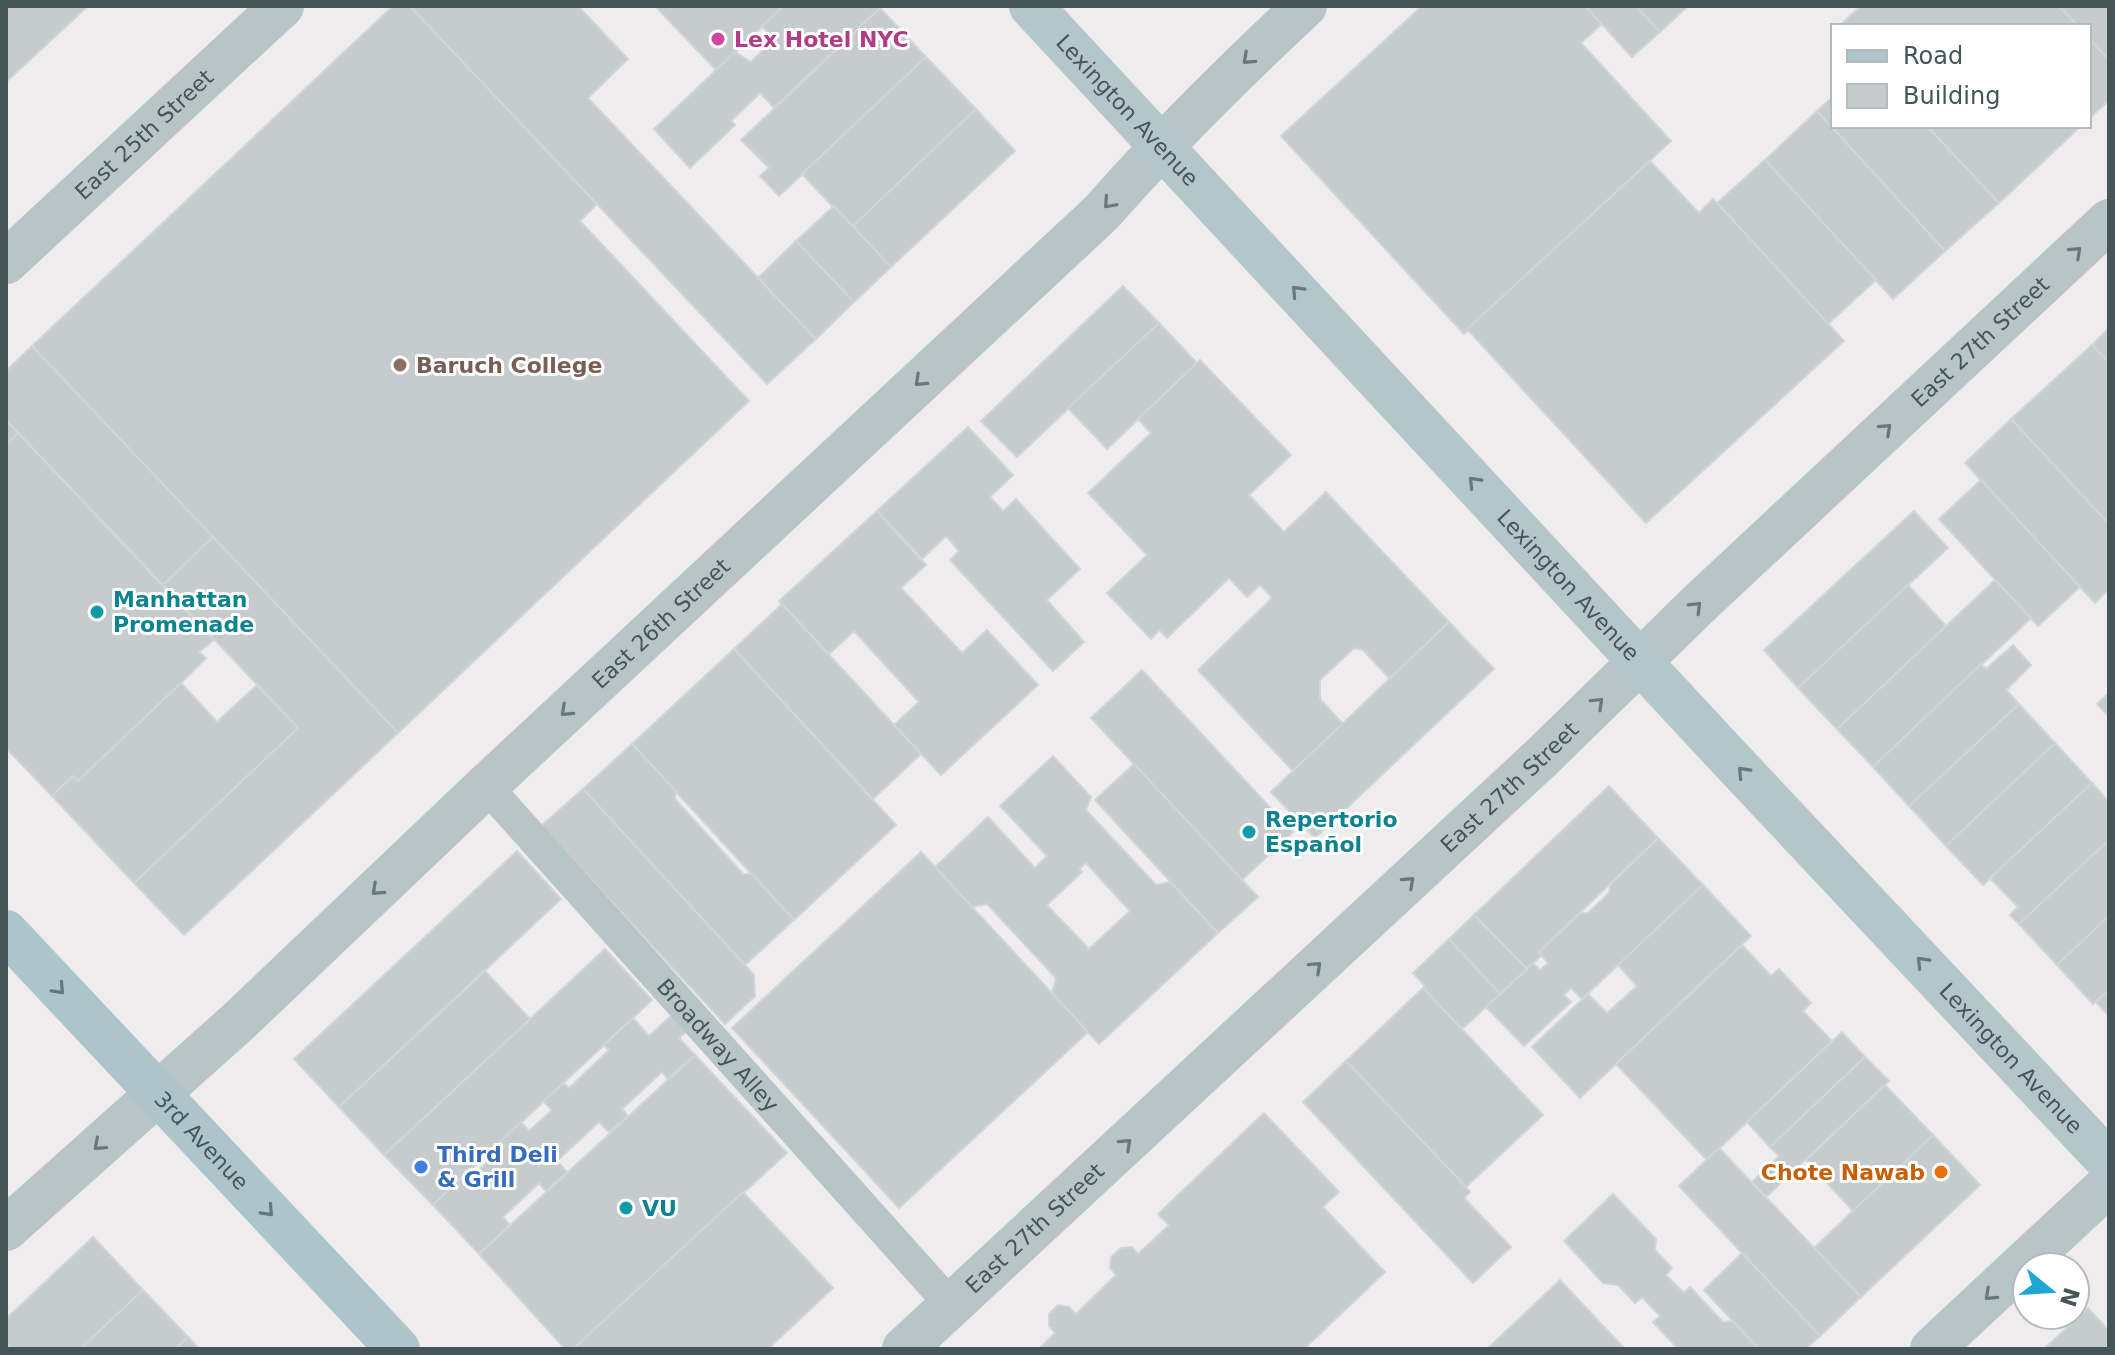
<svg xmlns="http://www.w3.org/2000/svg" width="2115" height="1355" font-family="'DejaVu Sans',sans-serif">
<rect width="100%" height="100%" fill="#efeced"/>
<g fill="#c6cbce" stroke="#d0d5d8" stroke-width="2" fill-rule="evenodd">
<path d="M 6,6 L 88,6 L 6,82 Z"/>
<path d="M 393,6 L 410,6 L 597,204 L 580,221 L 749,401 L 398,733 L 32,346 Z"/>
<path d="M 410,6 L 578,6 L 628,59 L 588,98 L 816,339 L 767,384 Z"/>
<path d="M 655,6 L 784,6 L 716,70 Z"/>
<path d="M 784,6 L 878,6 L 880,8 L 774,108 L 760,93 L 731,121 L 735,125 L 690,168 L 654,129 L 735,52 L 751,62 L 774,39 L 762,26 Z"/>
<path d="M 1422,6 L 1585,6 L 1602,24 L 1581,43 L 1671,141 L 1464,334 L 1281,136 Z"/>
<path d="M 1585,6 L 1636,6 L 1660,32 L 1632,57 Z"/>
<path d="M 1636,6 L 1688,6 L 1660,32 Z"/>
<path d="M 1861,6 L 2059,6 L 2078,26 L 1839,26 Z"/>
<path d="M 2059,6 L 2109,6 L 2109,60 L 2089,38 L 2089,26 L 2078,26 Z"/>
<path d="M 880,8 L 926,57 L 779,196 L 760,176 L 769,168 L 741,140 Z"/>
<path d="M 2089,38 L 2109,60 L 2109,100 L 2089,119 Z"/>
<path d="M 926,57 L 976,109 L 852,227 L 802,174 Z"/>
<path d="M 1833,97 L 1833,126 L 1927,126 L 1999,203 L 1945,251 L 1817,111 Z"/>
<path d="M 976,109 L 1015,151 L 891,267 L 852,227 Z"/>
<path d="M 1817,111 L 1945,251 L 1893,299 L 1765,160 Z"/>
<path d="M 1927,126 L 2081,126 L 1999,203 Z"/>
<path d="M 1765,160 L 1876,280 L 1828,324 L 1717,203 Z"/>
<path d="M 1650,161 L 1699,213 L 1713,199 L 1717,203 L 1844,341 L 1646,523 L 1467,329 Z"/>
<path d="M 834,206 L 891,267 L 854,302 L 796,241 Z"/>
<path d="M 796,241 L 854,302 L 816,339 L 758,278 Z"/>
<path d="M 1123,286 L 1159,323 L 1017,457 L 981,421 Z"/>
<path d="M 1159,323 L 1197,363 L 1107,449 L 1068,408 Z"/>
<path d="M 2109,328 L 2109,363 L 2092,345 Z"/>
<path d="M 2092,345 L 2109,363 L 2109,524 L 2011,419 Z"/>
<path d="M 32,346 L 213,537 L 163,585 L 6,420 L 6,371 Z"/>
<path d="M 1200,360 L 1291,455 L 1249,495 L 1284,532 L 1326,492 L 1449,622 L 1390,679 L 1363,650 L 1354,648 L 1320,680 L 1320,699 L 1343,724 L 1293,771 L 1198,670 L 1272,598 L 1260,585 L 1247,597 L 1229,578 L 1167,638 L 1159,630 L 1151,639 L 1107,593 L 1147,555 L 1088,493 L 1151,433 L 1138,419 Z"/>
<path d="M 2011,419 L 2109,524 L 2109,589 L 2095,603 L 1965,463 Z"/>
<path d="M 6,420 L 18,433 L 6,445 Z"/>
<path d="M 968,427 L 1013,475 L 990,497 L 1003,511 L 1016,499 L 1080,569 L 1047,600 L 1084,642 L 1053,671 L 950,560 L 959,551 L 946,536 L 922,559 L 877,511 Z"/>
<path d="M 18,433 L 214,640 L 199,652 L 206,658 L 181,683 L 78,781 L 73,776 L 52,796 L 6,748 L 6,445 Z"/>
<path d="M 1981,480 L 2080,587 L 2038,626 L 1939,519 Z"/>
<path d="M 877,511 L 926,565 L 901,588 L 962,653 L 987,630 L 1038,685 L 941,775 L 894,725 L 919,702 L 854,631 L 829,654 L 779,601 Z"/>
<path d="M 1914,511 L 1948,548 L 1798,688 L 1764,650 Z"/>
<path d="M 213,537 L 398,733 L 184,935 L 134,883 L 298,728 L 163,585 Z"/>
<path d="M 1995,580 L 2031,618 L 1873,767 L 1837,729 Z"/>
<path d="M 1908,585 L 1946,626 L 1837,729 L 1798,688 Z"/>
<path d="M 782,604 L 921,754 L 873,799 L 734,649 Z"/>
<path d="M 1449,622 L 1494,669 L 1315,838 L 1271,792 Z"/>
<path d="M 2013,645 L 2031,665 L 2006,690 L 2019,704 L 1909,806 L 1873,767 L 1981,664 L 1986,669 Z"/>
<path d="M 734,649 L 896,825 L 794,920 L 632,744 Z"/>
<path d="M 1142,670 L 1293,832 L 1242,880 L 1091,718 Z"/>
<path d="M 181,683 L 217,722 L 257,685 L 298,728 L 134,883 L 52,796 L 73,776 L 78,781 Z"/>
<path d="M 2109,693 L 2109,717 L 2097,704 Z"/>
<path d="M 2019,704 L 2055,743 L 1946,846 L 1909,806 Z"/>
<path d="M 2055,743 L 2092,783 L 1983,885 L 1946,846 Z"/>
<path d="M 632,744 L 676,791 L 675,799 L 743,874 L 752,874 L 794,920 L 745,965 L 583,789 Z"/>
<path d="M 1053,756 L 1091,797 L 1086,810 L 1156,885 L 1170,882 L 1218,933 L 1099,1044 L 1052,993 L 1056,978 L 987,904 L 972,907 L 935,867 L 988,817 L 1035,868 L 1047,856 L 1000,806 ZM 1086,863 L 1130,911 L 1089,949 L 1047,905 L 1082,872 L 1079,869 Z"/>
<path d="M 1134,764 L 1258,897 L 1218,933 L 1095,800 Z"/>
<path d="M 2092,783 L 2109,802 L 2109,840 L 2019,924 L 2010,915 L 2018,907 L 1990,878 Z"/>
<path d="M 1609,786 L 1658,838 L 1539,952 L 1542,955 L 1527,969 L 1474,915 Z"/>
<path d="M 583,789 L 754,975 L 755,996 L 725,1024 L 541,826 Z"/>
<path d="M 1658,838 L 1703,885 L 1582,999 L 1571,988 L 1564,995 L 1571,1002 L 1524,1046 L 1486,1007 L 1533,963 L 1540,970 L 1548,963 L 1539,952 L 1580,913 L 1588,913 L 1609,893 L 1610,885 Z"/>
<path d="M 2109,840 L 2109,916 L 2057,965 L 2019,924 Z"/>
<path d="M 517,851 L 561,899 L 339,1107 L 294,1059 Z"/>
<path d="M 921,852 L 1088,1032 L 899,1208 L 732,1028 Z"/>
<path d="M 1703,885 L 1751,936 L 1580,1098 L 1532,1047 L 1588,994 L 1607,1013 L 1637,986 L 1618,965 Z"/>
<path d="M 1474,915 L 1527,969 L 1500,994 L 1449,939 Z"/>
<path d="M 2109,916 L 2109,990 L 2093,1004 L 2057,965 Z"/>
<path d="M 1449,939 L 1500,994 L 1462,1029 L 1423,988 L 1425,986 L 1413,973 Z"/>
<path d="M 1742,945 L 1771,976 L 1779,969 L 1811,1003 L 1803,1011 L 1832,1041 L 1707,1160 L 1616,1064 Z"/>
<path d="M 605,949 L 652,1000 L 433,1205 L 384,1155 Z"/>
<path d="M 485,971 L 530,1019 L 384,1155 L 339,1107 Z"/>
<path d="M 1423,988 L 1543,1115 L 1466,1187 L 1346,1061 Z"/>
<path d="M 2109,990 L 2109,1016 L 2096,1002 Z"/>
<path d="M 674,1013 L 689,1029 L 679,1038 L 695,1055 L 668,1079 L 662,1072 L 622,1109 L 628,1116 L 609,1132 L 599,1122 L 557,1161 L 567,1172 L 546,1191 L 539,1183 L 503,1217 L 510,1225 L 479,1254 L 433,1205 L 463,1176 L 468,1180 L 505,1146 L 500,1142 L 521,1122 L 529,1131 L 552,1110 L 543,1101 L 564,1083 L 569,1088 L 609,1050 L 604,1045 L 633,1018 L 649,1036 Z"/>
<path d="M 1842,1032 L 1865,1057 L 1770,1147 L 1747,1122 Z"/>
<path d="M 695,1055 L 787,1153 L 573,1349 L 565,1349 L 479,1254 Z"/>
<path d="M 1865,1057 L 1889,1081 L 1766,1197 L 1752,1182 L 1779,1156 L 1770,1147 Z"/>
<path d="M 1346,1061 L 1466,1187 L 1470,1192 L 1464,1198 L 1511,1247 L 1473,1283 L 1303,1102 Z"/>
<path d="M 1885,1085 L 1933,1135 L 1853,1211 L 1806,1160 Z"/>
<path d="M 1264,1113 L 1339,1192 L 1323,1207 L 1385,1272 L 1304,1349 L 1039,1349 L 1055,1333 L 1049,1326 L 1049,1314 L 1058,1305 L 1069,1307 L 1076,1314 L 1116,1275 L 1110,1268 L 1111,1257 L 1121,1248 L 1132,1247 L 1138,1254 L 1169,1225 L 1158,1214 Z"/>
<path d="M 1933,1135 L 1980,1185 L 1861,1297 L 1814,1248 Z"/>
<path d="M 1719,1148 L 1861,1297 L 1820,1336 L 1679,1186 Z"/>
<path d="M 743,1192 L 833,1288 L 768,1349 L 573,1349 Z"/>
<path d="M 1613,1194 L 1656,1239 L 1655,1250 L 1672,1268 L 1666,1275 L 1684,1293 L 1690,1287 L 1723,1322 L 1732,1321 L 1759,1349 L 1678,1349 L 1653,1322 L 1660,1316 L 1642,1297 L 1635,1303 L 1618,1285 L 1603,1283 L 1564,1241 Z"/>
<path d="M 93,1237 L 143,1290 L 80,1349 L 11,1349 L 6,1343 L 6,1319 Z"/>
<path d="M 1742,1253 L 1820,1336 L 1806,1349 L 1759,1349 L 1704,1290 Z"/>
<path d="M 1560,1280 L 1625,1349 L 1487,1349 Z"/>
<path d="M 143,1290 L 188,1337 L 175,1349 L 80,1349 Z"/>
<path d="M 2088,1308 L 2109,1331 L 2109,1349 L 2044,1349 Z"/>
<path d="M 188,1337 L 199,1349 L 175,1349 Z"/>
</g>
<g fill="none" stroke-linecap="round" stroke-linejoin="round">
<path stroke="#b8c5c8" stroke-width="32" id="s1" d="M 486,786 L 951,1305"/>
<g stroke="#b8c5c8" stroke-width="44">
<path id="s2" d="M 6,262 L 282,6"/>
<path id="s3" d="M 6,1229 L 239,1021 L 486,786 L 1102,212 C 1166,139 1234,72 1305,6"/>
<path id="s4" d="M 904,1349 L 1542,757 L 1702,601 L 2109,221"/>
<path d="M 1932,1349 L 2109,1184"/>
</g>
<path stroke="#b5c6cb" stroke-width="44" id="s5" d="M 1031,6 L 1719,747 L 2109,1162"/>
<path stroke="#adc5ca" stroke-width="44" id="s6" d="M 6,932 L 398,1349"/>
</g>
<defs><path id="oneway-chevron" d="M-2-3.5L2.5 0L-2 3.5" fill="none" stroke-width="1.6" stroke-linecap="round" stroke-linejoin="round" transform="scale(2)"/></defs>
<g stroke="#68777a">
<use href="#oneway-chevron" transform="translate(1248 59) rotate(137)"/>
<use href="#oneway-chevron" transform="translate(1109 203) rotate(132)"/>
<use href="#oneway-chevron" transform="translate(2076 252) rotate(-43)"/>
<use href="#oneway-chevron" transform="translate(920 381) rotate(137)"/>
<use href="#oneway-chevron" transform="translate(1886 429) rotate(-43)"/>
<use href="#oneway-chevron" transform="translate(1696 607) rotate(-45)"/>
<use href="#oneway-chevron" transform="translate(1598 703) rotate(-44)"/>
<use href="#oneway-chevron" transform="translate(566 711) rotate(137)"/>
<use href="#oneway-chevron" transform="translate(1409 882) rotate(-43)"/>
<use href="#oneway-chevron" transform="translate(377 890) rotate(137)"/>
<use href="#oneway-chevron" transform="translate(1316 967) rotate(-43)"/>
<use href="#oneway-chevron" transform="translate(1126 1144) rotate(-43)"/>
<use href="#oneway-chevron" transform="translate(99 1145) rotate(139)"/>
<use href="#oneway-chevron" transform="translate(1990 1295) rotate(137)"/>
</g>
<g stroke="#67777a">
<use href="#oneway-chevron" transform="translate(1297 291) rotate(-133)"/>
<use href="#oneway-chevron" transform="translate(1474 482) rotate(-133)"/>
<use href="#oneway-chevron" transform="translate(1743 772) rotate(-133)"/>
<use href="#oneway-chevron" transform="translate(1922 962) rotate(-133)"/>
</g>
<g stroke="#64777a">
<use href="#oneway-chevron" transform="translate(59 989) rotate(47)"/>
<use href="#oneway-chevron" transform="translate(268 1211) rotate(47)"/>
</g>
<circle fill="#d1479c" stroke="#fff" stroke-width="3" cx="718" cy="39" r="8"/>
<circle fill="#8d6e63" stroke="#fff" stroke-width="3" cx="400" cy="365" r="8"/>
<g fill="#0f9aa8" stroke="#fff" stroke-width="3">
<circle cx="97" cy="612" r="8"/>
<circle cx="1249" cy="832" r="8"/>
<circle cx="626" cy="1208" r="8"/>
</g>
<circle fill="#3f7fe0" stroke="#fff" stroke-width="3" cx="421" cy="1167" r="8"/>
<circle fill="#e8710a" stroke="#fff" stroke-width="3" cx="1941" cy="1172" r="8"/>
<g text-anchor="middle" stroke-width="6" stroke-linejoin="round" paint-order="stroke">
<g font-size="22" font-weight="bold" fill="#b23c85" stroke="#fff" text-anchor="start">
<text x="734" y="47">Lex Hotel NYC</text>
</g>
<g font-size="22" fill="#455558" stroke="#fff">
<text dy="8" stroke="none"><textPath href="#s5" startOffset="142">Lexington Avenue</textPath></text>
<text dy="8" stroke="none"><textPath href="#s2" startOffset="188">East 25th Street</textPath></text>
<text dy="8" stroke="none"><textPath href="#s4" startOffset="1474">East 27th Street</textPath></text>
<text dy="8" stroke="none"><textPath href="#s5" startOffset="790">Lexington Avenue</textPath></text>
<text dy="8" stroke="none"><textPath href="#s3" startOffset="892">East 26th Street</textPath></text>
<text dy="8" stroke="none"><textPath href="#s4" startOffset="826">East 27th Street</textPath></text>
<text dy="8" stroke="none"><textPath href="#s1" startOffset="348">Broadway Alley</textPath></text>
<text dy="8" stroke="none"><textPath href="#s5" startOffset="1438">Lexington Avenue</textPath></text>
<text dy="8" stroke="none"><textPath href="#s6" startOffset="286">3rd Avenue</textPath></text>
<text dy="8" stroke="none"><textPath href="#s4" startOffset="178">East 27th Street</textPath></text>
</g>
<g font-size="22" font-weight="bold" fill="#785e54" stroke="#fff" text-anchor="start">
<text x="416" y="373">Baruch College</text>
</g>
<g font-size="22" font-weight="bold" fill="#0d838f" stroke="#fff" text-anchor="start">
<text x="113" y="607">Manhattan<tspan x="113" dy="25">Promenade</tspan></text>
<text x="1265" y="827">Repertorio<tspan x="1265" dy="25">Español</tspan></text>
<text x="642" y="1216">VU</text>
</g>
<g font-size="22" font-weight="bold" fill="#366cbe" stroke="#fff" text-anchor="start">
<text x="437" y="1162">Third Deli<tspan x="437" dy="25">&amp; Grill</tspan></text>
</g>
<g font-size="22" font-weight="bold" fill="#c56008" stroke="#fff" text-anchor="end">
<text x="1925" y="1180">Chote Nawab</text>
</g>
</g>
<rect width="2115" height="1355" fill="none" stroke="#455558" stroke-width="16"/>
<rect x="1831" y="24" width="260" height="104" fill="#ffffff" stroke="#b5bbbc" stroke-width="2"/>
<rect x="1847" y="50" width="40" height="12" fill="#adc5ca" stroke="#b5bbbc" stroke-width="2"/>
<text x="1903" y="64" font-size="24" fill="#455558">Road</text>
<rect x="1847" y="84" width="40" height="24" fill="#c6cbce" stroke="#b5bbbc" stroke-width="2"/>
<text x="1903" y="104" font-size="24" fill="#455558">Building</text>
<g transform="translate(2051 1291) rotate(108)"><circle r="38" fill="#ffffff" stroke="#b5bbbc" stroke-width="2"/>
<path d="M0-6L14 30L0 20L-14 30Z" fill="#21a5d4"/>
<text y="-12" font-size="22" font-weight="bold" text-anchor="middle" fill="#455558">N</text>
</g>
</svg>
